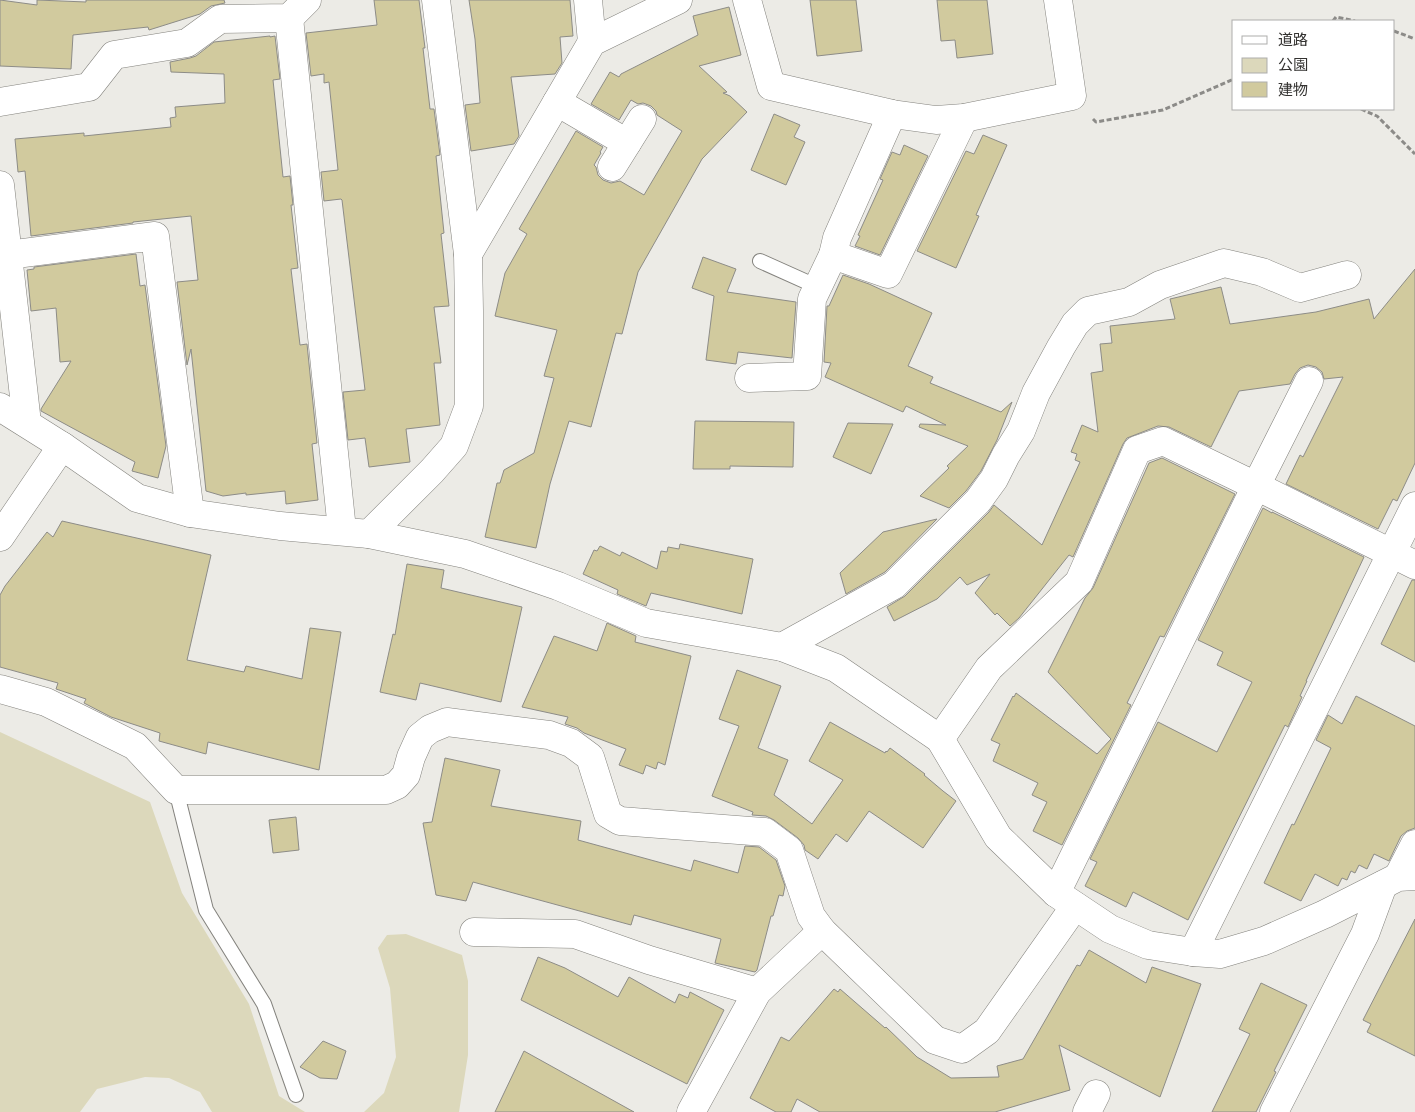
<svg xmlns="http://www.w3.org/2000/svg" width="1415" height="1112" font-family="'Public Sans','Noto Sans JP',sans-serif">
<rect width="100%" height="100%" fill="#ecebe6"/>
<g fill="#dcd8bb">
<path d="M 0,732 L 150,802 L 182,893 L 249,1004 L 279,1096 L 305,1112 L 212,1112 L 200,1092 L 169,1078 L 145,1077 L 97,1089 L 80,1112 L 0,1112 Z"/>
<path d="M 406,934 L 462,955 L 468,981 L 468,1055 L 459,1112 L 339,1112 L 364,1112 L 384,1093 L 396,1057 L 390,988 L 378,948 L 387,935 Z"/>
</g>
<g fill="#d1ca9e" stroke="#8d8c87">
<path d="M 0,0 L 37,5 L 37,0 L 86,2 L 86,0 L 224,0 L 225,3 L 211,6 L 200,14 L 149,30 L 148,27 L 73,35 L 71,69 L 0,66 Z"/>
<path d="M 374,0 L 419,0 L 425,48 L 423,48 L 430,109 L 434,109 L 440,155 L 436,156 L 444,233 L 441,234 L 449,306 L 434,307 L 441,363 L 434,363 L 440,425 L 406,429 L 410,462 L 369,467 L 365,438 L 348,440 L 343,392 L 365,390 L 342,200 L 341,199 L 324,201 L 321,172 L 338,170 L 329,82 L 324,83 L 324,74 L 311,76 L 306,33 L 377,25 Z"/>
<path d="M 469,0 L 570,0 L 573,36 L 560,37 L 562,63 L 555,74 L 511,77 L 519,136 L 514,144 L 471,151 L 465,105 L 480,103 L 475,39 Z"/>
<path d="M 810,0 L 856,0 L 862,51 L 817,56 Z"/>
<path d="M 937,0 L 987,0 L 993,54 L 957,58 L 955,40 L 941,41 Z"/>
<path d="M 729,7 L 741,55 L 699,66 L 727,92 L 723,93 L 730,96 L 747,112 L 702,159 L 638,272 L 622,334 L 616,333 L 591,427 L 569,421 L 550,484 L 536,548 L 485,537 L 497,483 L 500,483 L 504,470 L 534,453 L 554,378 L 544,376 L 557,330 L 495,316 L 505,273 L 527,234 L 519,229 L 576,131 L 603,147 L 600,152 L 601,153 L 594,165 L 596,167 L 598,175 L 603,180 L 611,183 L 620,181 L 644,195 L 682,131 L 657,115 L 656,111 L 651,106 L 643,103 L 638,104 L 631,100 L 619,120 L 591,104 L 610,72 L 619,77 L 621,74 L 698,35 L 693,16 Z"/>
<path d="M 270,36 L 270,37 L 275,36 L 280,79 L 273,80 L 283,177 L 290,176 L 293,205 L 291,205 L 298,268 L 291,269 L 300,345 L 307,344 L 317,443 L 312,444 L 318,500 L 286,504 L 285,491 L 246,495 L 246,493 L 223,496 L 206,491 L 191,349 L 187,365 L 177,282 L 198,280 L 191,216 L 133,222 L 133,223 L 31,236 L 25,171 L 18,172 L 15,139 L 84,133 L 84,136 L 171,127 L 170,118 L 176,117 L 175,107 L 225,103 L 224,74 L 171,72 L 170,62 L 190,58 L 196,56 L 214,42 Z"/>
<path d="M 774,114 L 800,125 L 794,137 L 805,142 L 786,185 L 751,170 Z"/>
<path d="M 983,135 L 1007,145 L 976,215 L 979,216 L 956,268 L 917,251 L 966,151 L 974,154 Z"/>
<path d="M 904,145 L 928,156 L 880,255 L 855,246 L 860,236 L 858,235 L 883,180 L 880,179 L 892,152 L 900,155 Z"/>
<path d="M 136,254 L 140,286 L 145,285 L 166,446 L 158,478 L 132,471 L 135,462 L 41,411 L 41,409 L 71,361 L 60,362 L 56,308 L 31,311 L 27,270 L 34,269 L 34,267 Z"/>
<path d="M 703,257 L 736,269 L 727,292 L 796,302 L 792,358 L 738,352 L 736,364 L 706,360 L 714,296 L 692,288 Z"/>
<path d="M 1415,269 L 1415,463 L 1397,501 L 1393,499 L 1378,529 L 1286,484 L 1300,455 L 1303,457 L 1343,377 L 1324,379 L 1322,372 L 1316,367 L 1308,365 L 1300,368 L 1295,374 L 1290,384 L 1239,391 L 1211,447 L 1169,427 L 1158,426 L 1127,438 L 1123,444 L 1073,557 L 1069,555 L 1019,618 L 1010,626 L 997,613 L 995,615 L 975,593 L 990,574 L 967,585 L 960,577 L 937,599 L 894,621 L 887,607 L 905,596 L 989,512 L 994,505 L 1042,545 L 1080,462 L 1075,460 L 1077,454 L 1071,452 L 1082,425 L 1098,432 L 1091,373 L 1103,371 L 1100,344 L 1112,343 L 1110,326 L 1175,319 L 1170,299 L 1221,287 L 1230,324 L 1316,312 L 1369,299 L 1374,319 Z"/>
<path d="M 843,275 L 869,284 L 932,313 L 908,366 L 933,377 L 930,383 L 1001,412 L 1012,402 L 997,440 L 981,471 L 966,491 L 949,508 L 920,496 L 949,468 L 947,466 L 968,446 L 919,427 L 920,424 L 946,425 L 906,406 L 903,412 L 825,377 L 831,363 L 824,362 L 827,306 L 829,306 Z"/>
<path d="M 695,421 L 794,422 L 793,467 L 730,466 L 730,469 L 693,469 Z"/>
<path d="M 848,423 L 893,424 L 871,474 L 833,457 Z"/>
<path d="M 1162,458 L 1235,494 L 1164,637 L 1160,636 L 1127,703 L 1131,705 L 1062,845 L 1033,831 L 1047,802 L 1032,795 L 1038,783 L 993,761 L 1000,744 L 991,740 L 1013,696 L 1014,697 L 1016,693 L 1097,754 L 1111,739 L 1048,672 L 1085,598 L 1093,588 L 1149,463 Z"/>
<path d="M 1263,508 L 1272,513 L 1272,512 L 1364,557 L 1306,681 L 1307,681 L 1300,696 L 1302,697 L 1288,727 L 1285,725 L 1188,920 L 1133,892 L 1126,907 L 1085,886 L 1097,862 L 1090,859 L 1158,722 L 1217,752 L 1252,682 L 1217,665 L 1223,652 L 1198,640 Z"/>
<path d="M 937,519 L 885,572 L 846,594 L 840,573 L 883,532 Z"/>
<path d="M 62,521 L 211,555 L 187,660 L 244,672 L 246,666 L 302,679 L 310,628 L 341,632 L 319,770 L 208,742 L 206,754 L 159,741 L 160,733 L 111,717 L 84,703 L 86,699 L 56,689 L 58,683 L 0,667 L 0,595 L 5,586 L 47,532 L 53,537 Z"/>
<path d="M 680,544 L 753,559 L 742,614 L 651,593 L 646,606 L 617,594 L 618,590 L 583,574 L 594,550 L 597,551 L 600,546 L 620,556 L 622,552 L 657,569 L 661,551 L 667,552 L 668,547 L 679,549 Z"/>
<path d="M 407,564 L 444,570 L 441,588 L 522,607 L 501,702 L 420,683 L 416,700 L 380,692 L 393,634 L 395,635 Z"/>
<path d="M 1412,580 L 1415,580 L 1415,662 L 1381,644 Z"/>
<path d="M 607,623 L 636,636 L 635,642 L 691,656 L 665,765 L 658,762 L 656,769 L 646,765 L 643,774 L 619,765 L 626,749 L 584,733 L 577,728 L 565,724 L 568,717 L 522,707 L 554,636 L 597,651 Z"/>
<path d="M 737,670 L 781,686 L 758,748 L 788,760 L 774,795 L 812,824 L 843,780 L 809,761 L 830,722 L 885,753 L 886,751 L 887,752 L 890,748 L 925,774 L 924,775 L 943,791 L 956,801 L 923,848 L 869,811 L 847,842 L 836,834 L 818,859 L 805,850 L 804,845 L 798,838 L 774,820 L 766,816 L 752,815 L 753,812 L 712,796 L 739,726 L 719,719 Z"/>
<path d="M 1356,696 L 1415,726 L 1415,828 L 1407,831 L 1401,836 L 1389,861 L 1374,854 L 1367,869 L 1359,865 L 1355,873 L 1351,871 L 1347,880 L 1342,878 L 1338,886 L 1315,874 L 1301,901 L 1264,883 L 1292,824 L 1294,825 L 1331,748 L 1316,740 L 1328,715 L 1342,724 Z"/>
<path d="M 445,758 L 500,770 L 491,806 L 581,821 L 578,840 L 691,871 L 694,860 L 738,873 L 745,846 L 759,847 L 776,860 L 785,886 L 783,896 L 779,895 L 773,916 L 771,916 L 757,970 L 755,972 L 715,963 L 721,939 L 634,915 L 631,925 L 473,882 L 466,901 L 436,895 L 423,823 L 432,822 Z"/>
<path d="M 296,817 L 299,850 L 273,853 L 269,820 Z"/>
<path d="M 1415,919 L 1415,1056 L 1367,1032 L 1371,1024 L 1363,1020 Z"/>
<path d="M 1089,950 L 1146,983 L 1152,967 L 1201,984 L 1160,1097 L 1059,1045 L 1070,1090 L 995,1112 L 820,1112 L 797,1099 L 791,1112 L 776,1112 L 750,1098 L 781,1037 L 789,1041 L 834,989 L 838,992 L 840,989 L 885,1028 L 886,1027 L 917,1057 L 951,1078 L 999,1077 L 997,1066 L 1023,1059 L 1077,965 L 1080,966 Z"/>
<path d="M 538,957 L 565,968 L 618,997 L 629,977 L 675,1003 L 679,994 L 688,998 L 690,992 L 724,1010 L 687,1084 L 521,1000 Z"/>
<path d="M 1261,983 L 1307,1005 L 1274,1071 L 1276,1072 L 1256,1112 L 1212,1112 L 1250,1034 L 1239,1029 Z"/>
<path d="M 323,1041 L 346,1051 L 337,1079 L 320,1078 L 300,1067 Z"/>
<path d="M 524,1051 L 634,1112 L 495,1112 Z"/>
</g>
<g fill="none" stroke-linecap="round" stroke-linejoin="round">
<g stroke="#84837e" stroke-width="16">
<g id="lane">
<path d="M 760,261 L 818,287"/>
<path d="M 176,790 L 206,910 L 264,1004 L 296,1095"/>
</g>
</g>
<g stroke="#84837e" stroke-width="29">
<g id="street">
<path d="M 588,0 L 592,42"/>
<path d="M 747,0 L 771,86 L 892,114 L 936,120 L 964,118 L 1072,96 L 1058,0"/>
<path d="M 289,18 L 342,530"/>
<path d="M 0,102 L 89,87 L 114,55 L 187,43 L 220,19 L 289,18 L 307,0"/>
<path d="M 557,102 L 627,143"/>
<path d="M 612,167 L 642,119"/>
<path d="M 0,185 L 27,423"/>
<path d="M 468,254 L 592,42 L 678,0"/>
<path d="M 8,255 L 155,236 L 190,513"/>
<path d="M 833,255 L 888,274 L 964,118"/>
<path d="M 749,378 L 807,376 L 812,299 L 833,255 L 837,238 L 892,114"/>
<path d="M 0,407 L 62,446 L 137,498 L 190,513 L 280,526 L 369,534 L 465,554 L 558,586 L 646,623 L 782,647 L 836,668 L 940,739 L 998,837 L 1056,893 L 1110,929 L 1148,945 L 1193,952 L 1220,954 L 1264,941 L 1325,914 L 1398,877 L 1415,876"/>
<path d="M 369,534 L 432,471 L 454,446 L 469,406 L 469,311 L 468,254 L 436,0"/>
<path d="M 0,537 L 62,446"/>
<path d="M 782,647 L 894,585 L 978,501 L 994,479 L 1006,455 L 1021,431 L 1036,393 L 1061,347 L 1075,324 L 1088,311 L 1129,302 L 1160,285 L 1224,263 L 1262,272 L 1300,288 L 1347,275"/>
<path d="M 0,689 L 46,702 L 135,746 L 176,790 L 386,790 L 397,785 L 406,775 L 411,757 L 420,737 L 430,729 L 447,722 L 549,735 L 571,743 L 590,757 L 608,814 L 620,821 L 765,832 L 789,850 L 811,916 L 822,931"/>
<path d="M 940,739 L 989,668 L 1079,582 L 1137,450 L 1163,441 L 1256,486 L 1309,381"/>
<path d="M 1398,877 L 1415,844"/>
<path d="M 1056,893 L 1256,486 L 1415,565"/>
<path d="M 474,932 L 575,934 L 649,960 L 757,992"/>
<path d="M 1193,952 L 1415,506"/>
<path d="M 691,1112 L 757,992 L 822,931 L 935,1040 L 962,1049 L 987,1031 L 1075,906"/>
<path d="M 1087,1112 L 1096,1094"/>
<path d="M 1274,1112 L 1365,934 L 1383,885"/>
</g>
</g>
<g stroke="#8c8b88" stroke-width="3" stroke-dasharray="5 2.5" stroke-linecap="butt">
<path d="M 1333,21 L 1336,17 L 1355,21"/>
<path d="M 1394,31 L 1415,39"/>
<path d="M 1361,109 L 1377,116 L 1415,154"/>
<path d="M 1093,119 L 1096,122 L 1163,110 L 1234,79"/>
</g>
<use href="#lane" stroke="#fff" stroke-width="14"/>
<use href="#street" stroke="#fff" stroke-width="28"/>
</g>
<rect x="1232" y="20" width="162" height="90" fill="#ffffff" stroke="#adadac"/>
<rect x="1242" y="36" width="25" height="8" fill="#ffffff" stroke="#adadac"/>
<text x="1278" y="45" font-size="15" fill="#333230">道路</text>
<rect x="1242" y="58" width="25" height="15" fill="#dcd8bb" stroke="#adadac"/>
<text x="1278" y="70" font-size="15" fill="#333230">公園</text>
<rect x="1242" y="82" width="25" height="15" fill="#d1ca9e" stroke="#adadac"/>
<text x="1278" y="95" font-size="15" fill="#333230">建物</text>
</svg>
